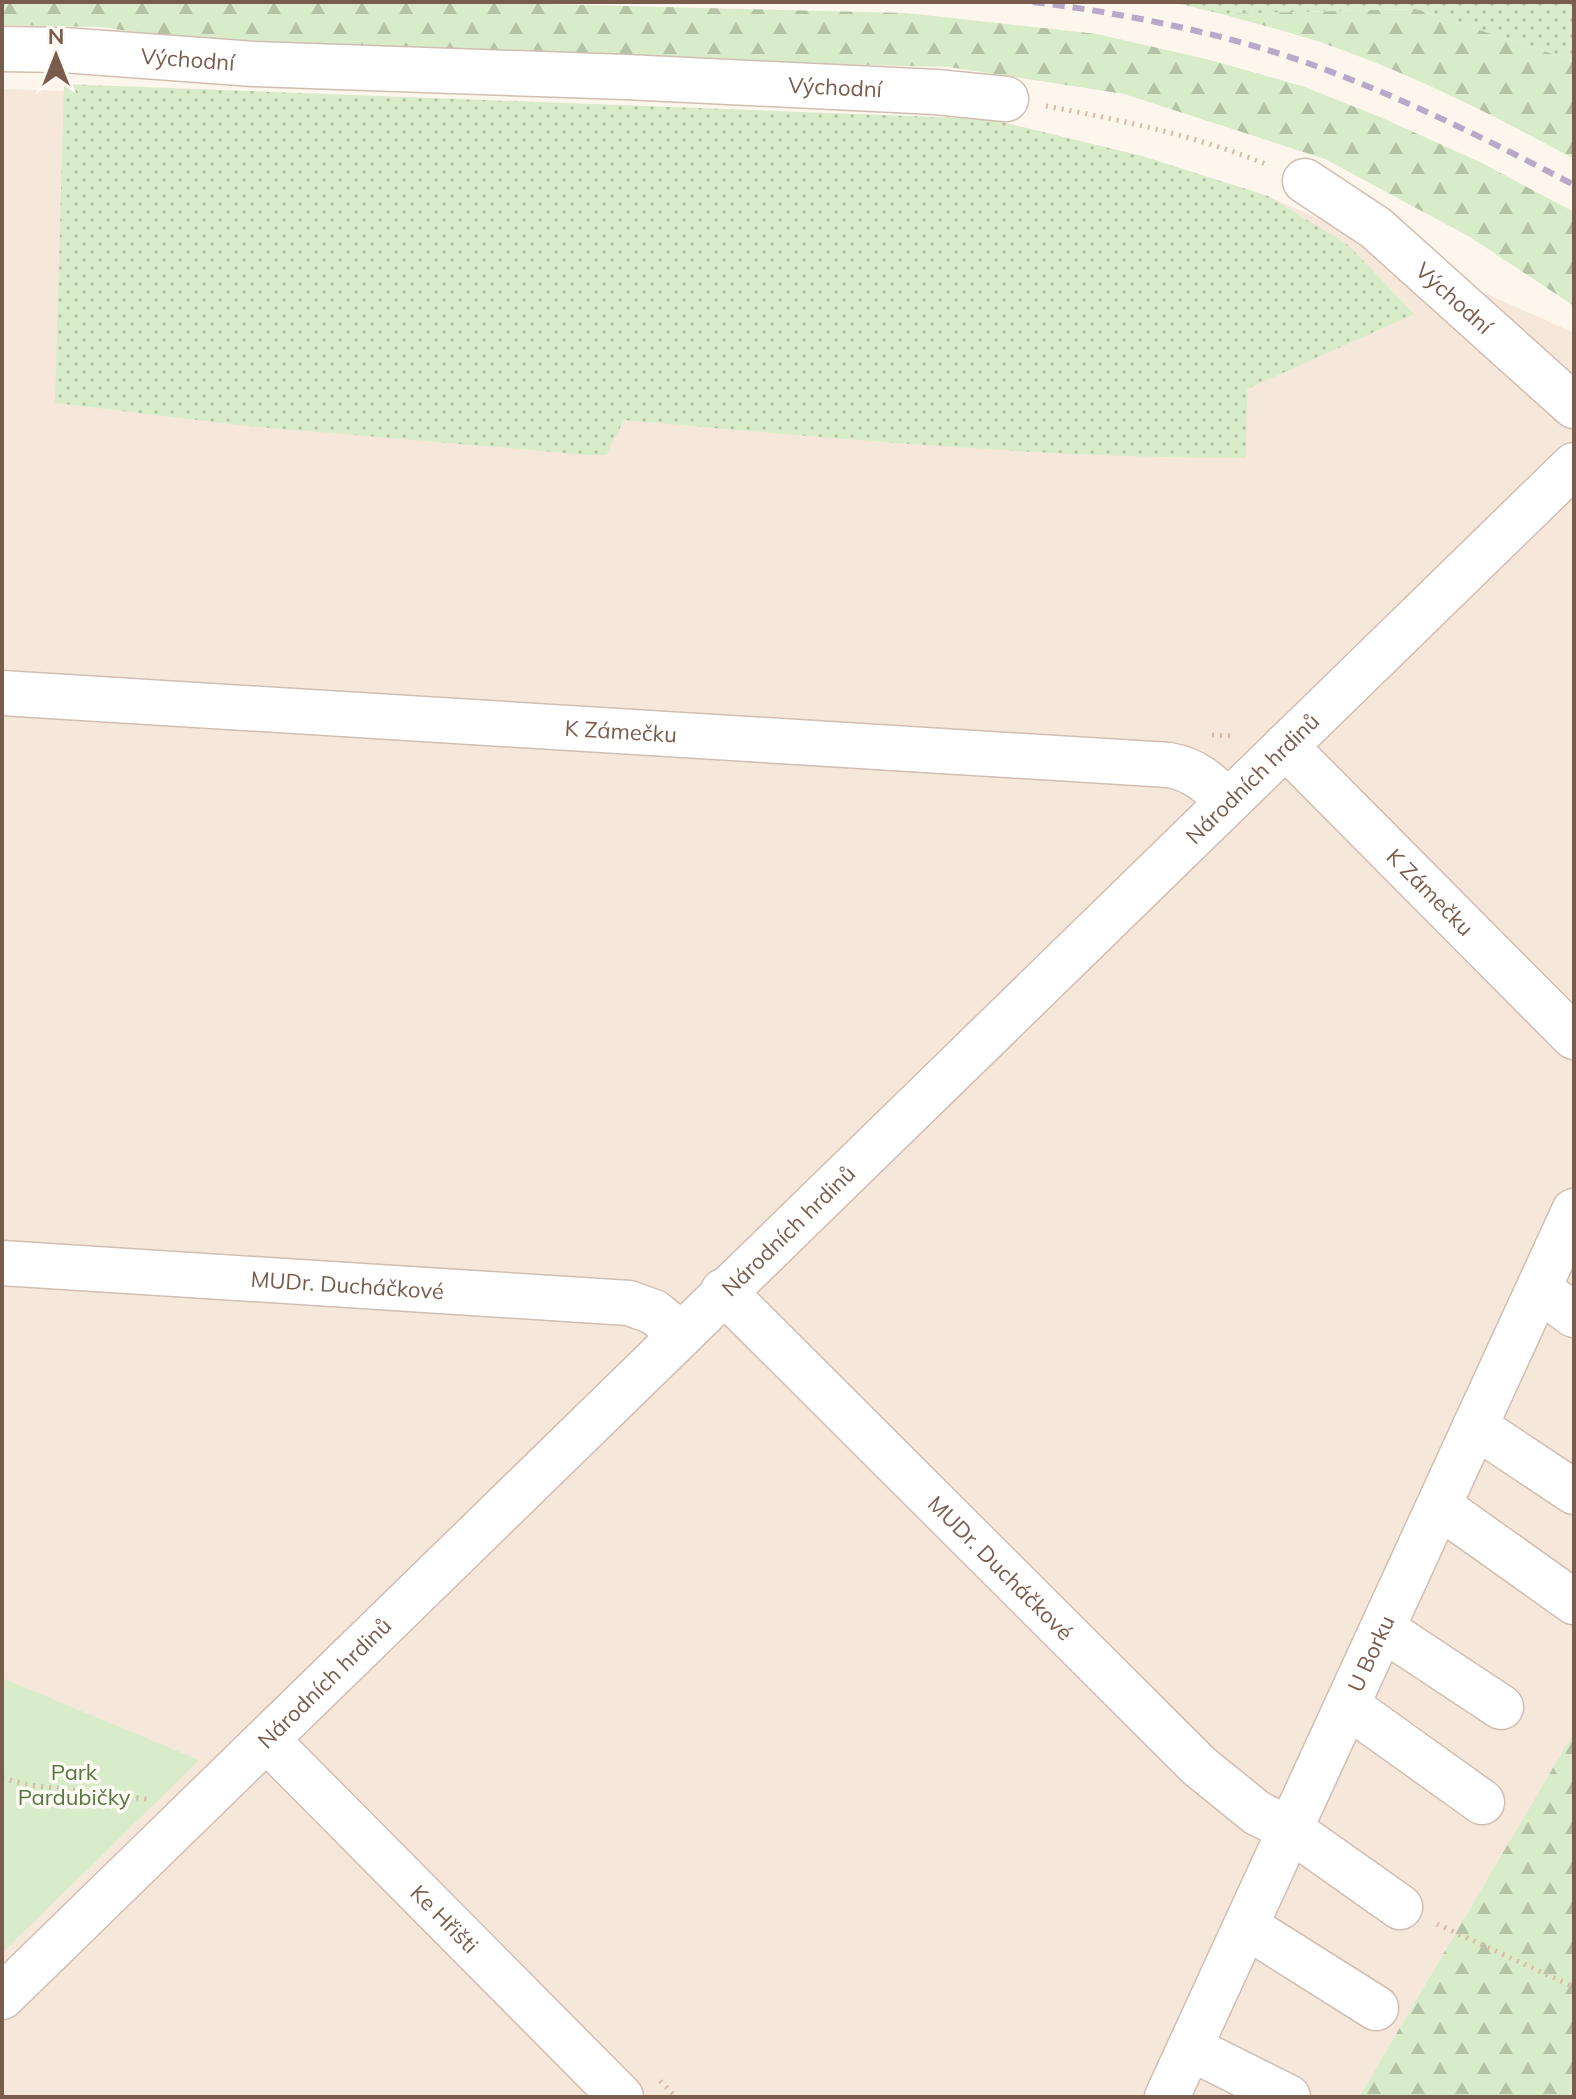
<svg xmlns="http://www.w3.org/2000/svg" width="1576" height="2099" font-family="Mulish,sans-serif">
<defs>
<pattern id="grass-dots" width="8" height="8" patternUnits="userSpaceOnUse" patternTransform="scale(2)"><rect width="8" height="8" fill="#d8ecc9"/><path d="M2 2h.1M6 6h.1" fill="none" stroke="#b4c2a5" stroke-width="1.8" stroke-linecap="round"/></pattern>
<pattern id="forest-firs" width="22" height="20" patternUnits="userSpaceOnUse" patternTransform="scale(2)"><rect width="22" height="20" fill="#d8ecc9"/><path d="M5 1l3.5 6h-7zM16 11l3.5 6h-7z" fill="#b4c2a5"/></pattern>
</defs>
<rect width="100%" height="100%" fill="#fdf6ec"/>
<path fill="#f5e8da" d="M 2,89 L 989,119 L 1142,156 L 1268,196 L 1574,333 L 1574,1732 L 1359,2097 L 2,2097 Z"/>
<g fill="url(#grass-dots)">
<path d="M 1170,2 L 1574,2 L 1574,61 L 1416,9 L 1222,14 Z"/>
<path d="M 64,84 L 989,119 L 1142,156 L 1268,196 L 1348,245 L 1414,314 L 1247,389 L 1246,458 C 1038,458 830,438 624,420 L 606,455 L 589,455 L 248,426 L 55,403 Z"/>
</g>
<g fill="url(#forest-firs)">
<path d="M 2,2 L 468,2 L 906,13 L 1097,34 L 1210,60 L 1302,86 L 1380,117 L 1480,162 L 1574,212 L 1574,306 L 1470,237 L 1325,159 L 1124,94 L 949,67 L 242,49 L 102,27 L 2,25 Z"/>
<path d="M 1416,9 L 1574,61 L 1574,159 C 1492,114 1406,71 1317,41 C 1286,31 1254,23 1222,14 Z"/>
<path d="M 1574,1732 L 1574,2097 L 1359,2097 Z"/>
</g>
<path fill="#d8ecc9" d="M 2,1678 L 199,1760 L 2,1953 Z"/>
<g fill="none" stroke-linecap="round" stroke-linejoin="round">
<g stroke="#d1beb0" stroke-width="47">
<g id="minor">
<path id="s1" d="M 2,49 L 63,50 L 254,64 L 626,77 L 936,92 L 1006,99"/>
<path id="s2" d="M 1305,181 L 1376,228 L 1574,406"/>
<path id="s3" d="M 2,693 L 1169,765 C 1196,770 1209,783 1228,802"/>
<path id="s4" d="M 1285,746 L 1574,1037"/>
<path id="s5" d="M 2,1263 L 629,1303 L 654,1312 L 681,1334"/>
<path d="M 1539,1289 L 1574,1315"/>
<path id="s6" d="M 723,1291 L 1199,1766 L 1257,1813 L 1291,1830 L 1400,1907"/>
<path d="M 1475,1426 L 1574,1492"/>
<path d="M 1439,1506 L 1574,1602"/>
<path d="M 1383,1629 L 1501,1707"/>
<path d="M 1348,1706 L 1482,1802"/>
<path id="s7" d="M 267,1740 L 621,2097"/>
<path d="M 1246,1926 L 1376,2008"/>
<path id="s8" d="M 2,1997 L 1574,465"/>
<path d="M 1190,2048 L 1288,2097"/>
<path id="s9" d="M 1167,2097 L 1574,1211"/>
</g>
</g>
<g stroke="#d9b8a5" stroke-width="5" stroke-dasharray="2 6" stroke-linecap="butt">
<path d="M 1046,106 C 1121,120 1198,136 1268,165"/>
<path d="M 1212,735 L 1234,736"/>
<path d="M 2,1778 L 29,1785 L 147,1799"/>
<path d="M 1437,1924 L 1574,1987"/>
<path d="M 660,2081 L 676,2097"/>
</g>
<use href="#minor" stroke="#fff" stroke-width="44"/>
<path stroke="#b9a8c9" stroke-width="6" stroke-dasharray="12 8" stroke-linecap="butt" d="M 1033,2 C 1124,13 1227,34 1313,65 C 1403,98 1489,140 1574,185"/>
</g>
<g text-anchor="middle" stroke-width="7" stroke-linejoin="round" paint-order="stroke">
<g font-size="22" fill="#7a5c4d" stroke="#fffaf3">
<text dy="8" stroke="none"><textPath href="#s1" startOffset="186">Východní</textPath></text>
<text dy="8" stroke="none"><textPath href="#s1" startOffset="834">Východní</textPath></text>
<text dy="8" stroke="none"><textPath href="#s2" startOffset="190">Východní</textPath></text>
<text dy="8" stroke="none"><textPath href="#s3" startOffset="620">K Zámečku</textPath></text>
<text dy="8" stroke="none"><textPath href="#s8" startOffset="1746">Národních hrdinů</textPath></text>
<text dy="8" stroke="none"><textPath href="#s4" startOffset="206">K Zámečku</textPath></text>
<text dy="8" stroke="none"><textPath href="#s8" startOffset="1098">Národních hrdinů</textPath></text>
<text dy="8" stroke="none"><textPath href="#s5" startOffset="346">MUDr. Ducháčkové</textPath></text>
<text dy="8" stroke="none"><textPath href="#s6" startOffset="392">MUDr. Ducháčkové</textPath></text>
<text dy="8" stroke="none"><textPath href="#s9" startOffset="488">U Borku</textPath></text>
<text dy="8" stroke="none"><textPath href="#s8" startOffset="450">Národních hrdinů</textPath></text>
<text dy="8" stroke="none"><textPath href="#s7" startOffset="252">Ke Hřišti</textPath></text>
</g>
<g font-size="22" fill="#537a41" stroke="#fffaf3">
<text x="74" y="1780">Park<tspan x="74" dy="25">Pardubičky</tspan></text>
</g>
</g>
<rect width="1576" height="2099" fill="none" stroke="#7a5c4d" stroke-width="8"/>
<g transform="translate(56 56)" stroke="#fffaf3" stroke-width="6" paint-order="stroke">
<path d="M0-6L14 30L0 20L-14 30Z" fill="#7a5c4d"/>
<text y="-12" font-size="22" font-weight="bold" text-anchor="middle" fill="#7a5c4d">N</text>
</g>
</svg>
